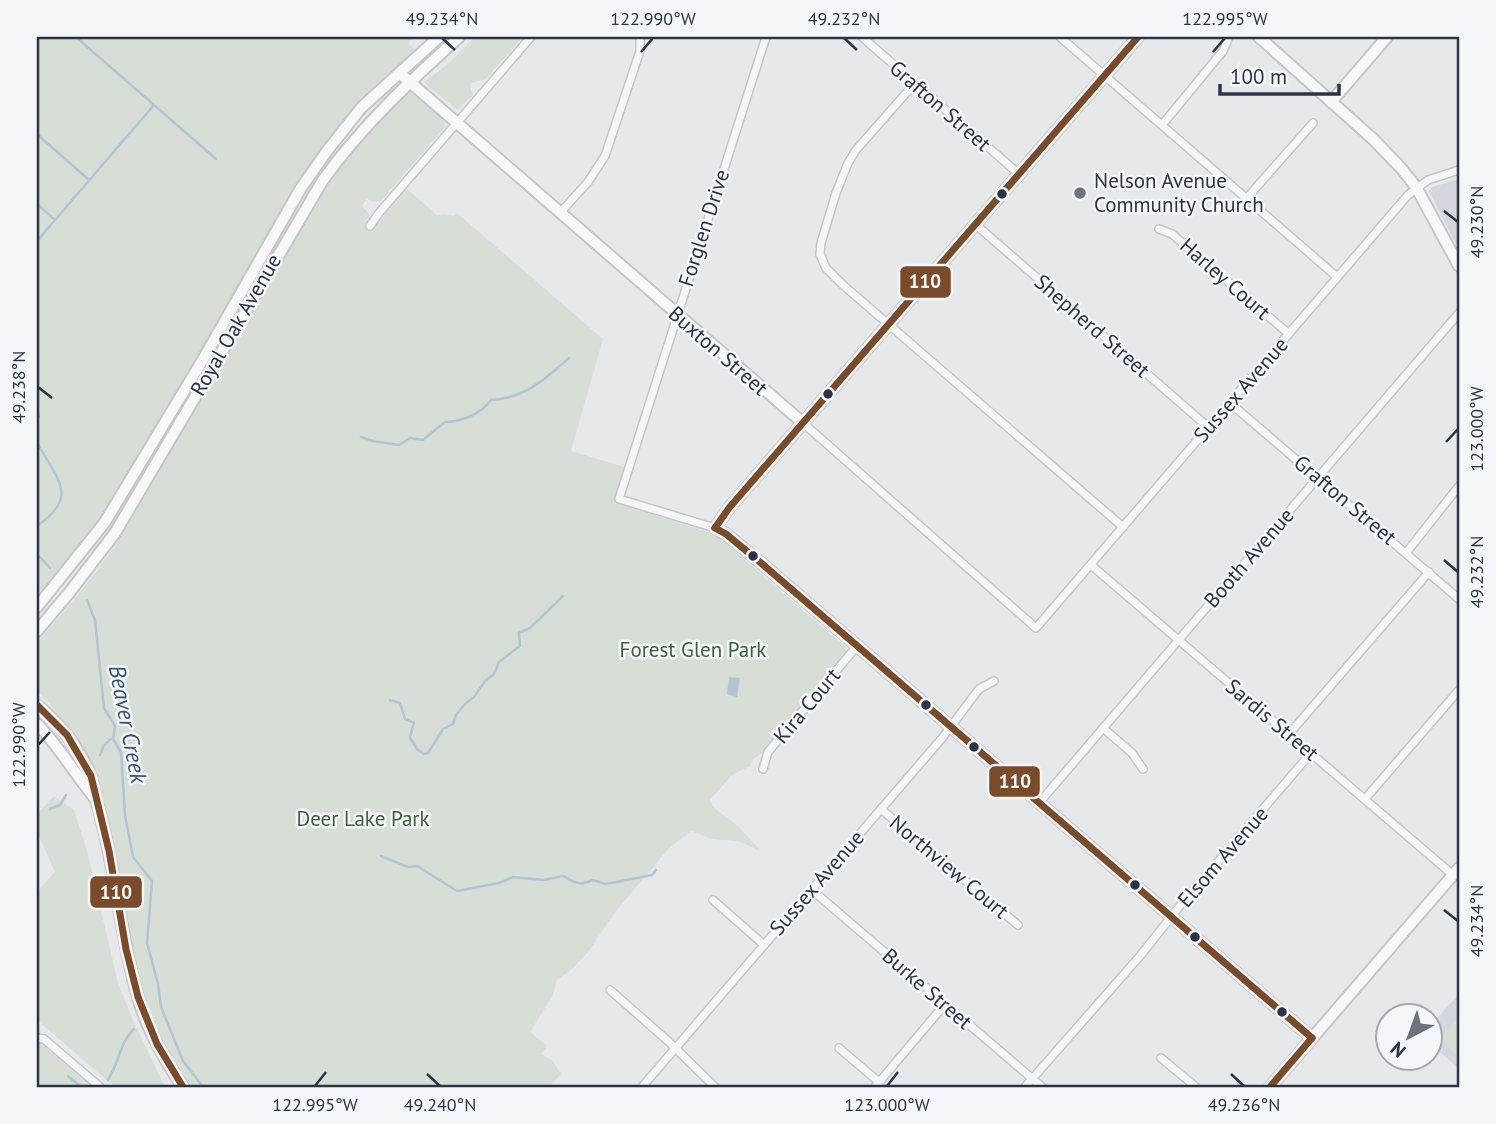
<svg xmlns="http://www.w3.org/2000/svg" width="1496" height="1124" font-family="'PT Sans',sans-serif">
<rect width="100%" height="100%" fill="#e6e8ea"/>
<g fill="#d4d7dd">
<path d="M 1459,179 L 1459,250 L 1429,191 L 1432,187 Z"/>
<path d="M 1459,994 L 1459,1069 L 1430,1043 L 1430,1026 Z"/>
</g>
<g fill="#d6ded6">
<path d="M 37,37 L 414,37 L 408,44 L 416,51 L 375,89 L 267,238 L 286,249 L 329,180 L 375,122 L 406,92 L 412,92 L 443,119 L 445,127 L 381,201 L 374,202 L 367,199 L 362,206 L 369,214 L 372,228 L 407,189 L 437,215 L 444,214 L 454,216 L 457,213 L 603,339 L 571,451 L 624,467 L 614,502 L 716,535 L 846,647 L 845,654 L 761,754 L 753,759 L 750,766 L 732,775 L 710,800 L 713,807 L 739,827 L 761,851 L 738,841 L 712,839 L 691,831 L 670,847 L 615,912 L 588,952 L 572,969 L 557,980 L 552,997 L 530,1032 L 547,1046 L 541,1054 L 553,1061 L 561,1074 L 549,1087 L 190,1087 C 172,1061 156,1033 145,1003 C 136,978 132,951 128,925 C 113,834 107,758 37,691 L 37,643 C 62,613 89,584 111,551 C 151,492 182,426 222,366 L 200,353 L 109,508 L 85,543 L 37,594 Z"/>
<path d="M 475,37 L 523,37 L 486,79 L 471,83 L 470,87 L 473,95 L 457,110 L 424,82 L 447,65 Z"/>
<path d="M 54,796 L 74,810 L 87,851 L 118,983 L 135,1025 L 165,1087 L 115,1087 L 37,1020 L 37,892 L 55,872 L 37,832 L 37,814 Z"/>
<path d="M 1459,1017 L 1459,1057 L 1439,1039 Z"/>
<path d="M 37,1040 L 92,1087 L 37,1087 Z"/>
</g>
<path fill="#b4c4d5" d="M 729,677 L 740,678 L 737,697 L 727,694 Z"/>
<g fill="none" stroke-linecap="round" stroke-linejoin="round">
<g stroke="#b4c4d5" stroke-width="2.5">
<path d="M 76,37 L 216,159"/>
<path d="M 37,134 L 89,180"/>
<path d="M 37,204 L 55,220"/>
<path d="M 37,241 L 154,105"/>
<path d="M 37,407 L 39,416 L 37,418"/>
<path d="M 361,437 L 373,441 L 399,445 L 410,438 L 423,440 L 445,422 C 461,422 481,414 491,400 C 525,398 544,380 569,358"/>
<path d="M 37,442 C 57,480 80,496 37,526"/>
<path d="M 37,554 L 50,568"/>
<path d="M 87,600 L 95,620 L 104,708 L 115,726 L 113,739 L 121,752 L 125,815 L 133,857 L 152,881 L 147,943 L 158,984 L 161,1007 L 183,1061 L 203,1087"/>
<path d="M 390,700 L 400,703 L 405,719 L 414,723 L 410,737 L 417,749 L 424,754 L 428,753 L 443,729 L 453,724 L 456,715 L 465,704 L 474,697 L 485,681 L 494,674 L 499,662 L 520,646 L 519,633 L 530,628 L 563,596"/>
<path d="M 100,755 L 104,745 L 111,739"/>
<path d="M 50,809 L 60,805 L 66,795"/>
<path d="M 381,856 L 408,867 L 417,866 L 457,891 L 499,883 L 513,877 L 544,880 L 563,876 C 575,883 580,886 593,880 L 606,884 L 652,875 L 656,870"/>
<path d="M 68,1076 L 81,1087"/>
<path d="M 108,1080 C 118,1065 121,1040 134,1029"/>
</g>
<g stroke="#c4c6c8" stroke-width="10">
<g id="street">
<path d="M 862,37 L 1019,174"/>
<path d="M 1060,37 L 1337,277"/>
<path d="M 915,83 L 856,150 L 848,163 L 836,193 L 821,243 L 820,254 L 826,268 L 843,285 L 1123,527"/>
<path d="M 1162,125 L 1223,51 L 1228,39"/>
<path d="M 1246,199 L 1313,123"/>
<path d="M 560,213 L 588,182 L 605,156 L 640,51 L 640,37"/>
<path d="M 975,224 L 1208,427"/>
<path d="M 370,226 L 379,213 L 531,37"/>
<path d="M 1159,229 L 1172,234 L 1289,334"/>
<path d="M 1230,403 L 1459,599"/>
<path d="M 803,423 L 1036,628 L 1408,195 L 1428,180 L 1459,170"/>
<path d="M 715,528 L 619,499 L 766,37"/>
<path d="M 1406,553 L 1459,486"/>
<path d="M 1091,565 L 1453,875"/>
<path d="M 1103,728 L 1132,753 L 1143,769"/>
<path d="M 1289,734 L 1429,572"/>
<path d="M 763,769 L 768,752 L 857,646"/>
<path d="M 1365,799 L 1459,690"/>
<path d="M 1039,803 L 1459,313"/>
<path d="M 881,809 L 1018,925"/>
<path d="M 812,890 L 1042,1087"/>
<path d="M 713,900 L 764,945"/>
<path d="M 610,990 L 668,1041 L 715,1087"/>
<path d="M 38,1038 L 44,1039 L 100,1087"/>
<path d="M 839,1048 L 879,1082"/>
<path d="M 1161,1058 L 1196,1087"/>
<path d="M 642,1087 L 943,737 L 979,689 L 994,681"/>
<path d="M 875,1087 L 945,1004"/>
<path d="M 1025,1087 L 1140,956 L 1179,907 L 1311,753"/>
</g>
</g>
<g stroke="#c4c6c8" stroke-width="14">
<g id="secondary">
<path d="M 1138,37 L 729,508 L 715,528 L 726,534 L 761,563 L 1312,1038"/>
<path d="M 1259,37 L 1373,139 L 1401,168 L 1416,187 L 1459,266"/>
<path d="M 404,77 L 803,423"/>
<path d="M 1331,102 L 1387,37"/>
<path d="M 37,607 L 105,522 L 205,356 L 301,188 L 327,151 L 361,108 L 439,37"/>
<path d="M 37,631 L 69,593 L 115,533 L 323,180 C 362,126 409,82 459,37"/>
<path d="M 37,705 C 59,723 77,745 89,772 C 94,782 93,793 97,803 C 116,866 119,933 138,997 C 147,1030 164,1059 183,1087"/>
<path d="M 37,724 C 59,746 74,773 94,797"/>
<path d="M 1270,1087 L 1459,868"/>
</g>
</g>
<use href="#street" stroke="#f5f6f7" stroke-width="7"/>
<use href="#secondary" stroke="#f8f8f8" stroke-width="10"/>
<g stroke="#f4f6f9" stroke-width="12">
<g id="bus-1">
<path d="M 715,528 L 726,534 L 761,563 L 1312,1038"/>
<path d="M 715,528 L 729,508 L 1138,37"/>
<path d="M 37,705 L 67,735 L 91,776 L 109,851 L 126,949 L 138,997 L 157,1044 L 183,1087"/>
<path d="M 1270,1087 L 1312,1038"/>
</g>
</g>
<use href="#bus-1" stroke="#7a4b2a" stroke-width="7"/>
</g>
<path fill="none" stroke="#2b3445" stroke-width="2.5" d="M 442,38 L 455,50M 844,38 L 857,50M 641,52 L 653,38M 1213,52 L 1225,38M 1444,211 L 1458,222M 38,387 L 52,398M 1446,442 L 1458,429M 1444,560 L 1458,572M 38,745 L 50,732M 1444,910 L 1458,921M 427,1074 L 440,1086M 1231,1074 L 1244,1086M 315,1086 L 326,1072M 887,1086 L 898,1072"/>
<circle fill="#6c737f" stroke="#f4f6f9" stroke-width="2.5" cx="1080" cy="193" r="7"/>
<g fill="#2b3445" stroke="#f4f6f9" stroke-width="2.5">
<circle cx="1002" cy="194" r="6"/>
<circle cx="828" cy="394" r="6"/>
<circle cx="753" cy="556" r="6"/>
<circle cx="926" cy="705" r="6"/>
<circle cx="974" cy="747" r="6"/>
<circle cx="1135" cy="885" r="6"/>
<circle cx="1195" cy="937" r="6"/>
<circle cx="1282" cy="1012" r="6"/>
</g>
<g text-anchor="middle" stroke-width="5" stroke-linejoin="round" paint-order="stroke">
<g font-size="21" fill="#2b3445" stroke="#f4f6f9">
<text transform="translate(940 106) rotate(41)" y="7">Grafton Street</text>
<text transform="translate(704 228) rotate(-72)" y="7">Forglen Drive</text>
<text transform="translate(1225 279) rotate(41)" y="7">Harley Court</text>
<text transform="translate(236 325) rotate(-60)" y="7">Royal Oak Avenue</text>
<text transform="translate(1092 326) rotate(41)" y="7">Shepherd Street</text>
<text transform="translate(718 351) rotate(41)" y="7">Buxton Street</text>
<text transform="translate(1241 390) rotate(-49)" y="7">Sussex Avenue</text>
<text transform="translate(1345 500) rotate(40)" y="7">Grafton Street</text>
<text transform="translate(1249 558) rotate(-49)" y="7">Booth Avenue</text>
<text transform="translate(807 706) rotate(-50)" y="7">Kira Court</text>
<text transform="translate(1272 720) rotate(40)" y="7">Sardis Street</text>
<text transform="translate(1223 857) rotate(-49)" y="7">Elsom Avenue</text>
<text transform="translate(949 867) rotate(40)" y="7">Northview Court</text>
<text transform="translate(817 883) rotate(-49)" y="7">Sussex Avenue</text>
<text transform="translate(927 989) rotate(41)" y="7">Burke Street</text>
</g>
<g font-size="21" fill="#2b3445" stroke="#f4f6f9" text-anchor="start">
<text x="1094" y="188">Nelson Avenue<tspan x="1094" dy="24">Community Church</tspan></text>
</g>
<g font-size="21" fill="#3f6138" stroke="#f4f6f9">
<text x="693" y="657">Forest Glen Park</text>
<text x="363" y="826">Deer Lake Park</text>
</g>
<g font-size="23" font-style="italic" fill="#34527a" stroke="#f4f6f9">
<text transform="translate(128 724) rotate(79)" y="8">Beaver Creek</text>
</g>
</g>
<g stroke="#f4f6f9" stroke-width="2.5">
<rect x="899" y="265" width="53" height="34" rx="7" fill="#7a4b2a"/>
<rect x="988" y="765" width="53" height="33" rx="7" fill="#7a4b2a"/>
<rect x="89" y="875" width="54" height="34" rx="7" fill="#7a4b2a"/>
</g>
<g font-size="19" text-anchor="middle" font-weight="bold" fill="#fff">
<text x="925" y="288">110</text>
<text x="1015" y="788">110</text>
<text x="116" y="899">110</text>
</g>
<rect width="1496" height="1124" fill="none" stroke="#f4f6f9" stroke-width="77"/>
<g transform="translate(1409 1037) rotate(221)"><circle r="33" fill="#f4f6f9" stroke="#a4a8b1" stroke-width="2"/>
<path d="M0-5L12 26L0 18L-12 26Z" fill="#6c737f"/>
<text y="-10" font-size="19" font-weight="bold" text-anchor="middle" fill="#2b3445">N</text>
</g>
<path d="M1220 84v10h119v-10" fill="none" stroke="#2b3445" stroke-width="3.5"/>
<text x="1230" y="84" font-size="21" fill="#2b3445" stroke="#f4f6f9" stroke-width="5" paint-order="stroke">100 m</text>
<rect x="38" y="38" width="1420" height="1048" fill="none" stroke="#2b3445" stroke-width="2.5"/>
<g font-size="18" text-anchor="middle" fill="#2b3445">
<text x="442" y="25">49.234°N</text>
<text x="653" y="25">122.990°W</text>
<text x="844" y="25">49.232°N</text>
<text x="1225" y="25">122.995°W</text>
<text transform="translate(1477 222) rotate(-90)" y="6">49.230°N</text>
<text transform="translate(19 387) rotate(-90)" y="6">49.238°N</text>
<text transform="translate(1477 429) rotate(-90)" y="6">123.000°W</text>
<text transform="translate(1477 572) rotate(-90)" y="6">49.232°N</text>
<text transform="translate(19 745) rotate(-90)" y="6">122.990°W</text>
<text transform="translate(1477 921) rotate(-90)" y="6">49.234°N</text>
<text x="315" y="1111">122.995°W</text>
<text x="440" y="1111">49.240°N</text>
<text x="887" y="1111">123.000°W</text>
<text x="1244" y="1111">49.236°N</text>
</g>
</svg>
